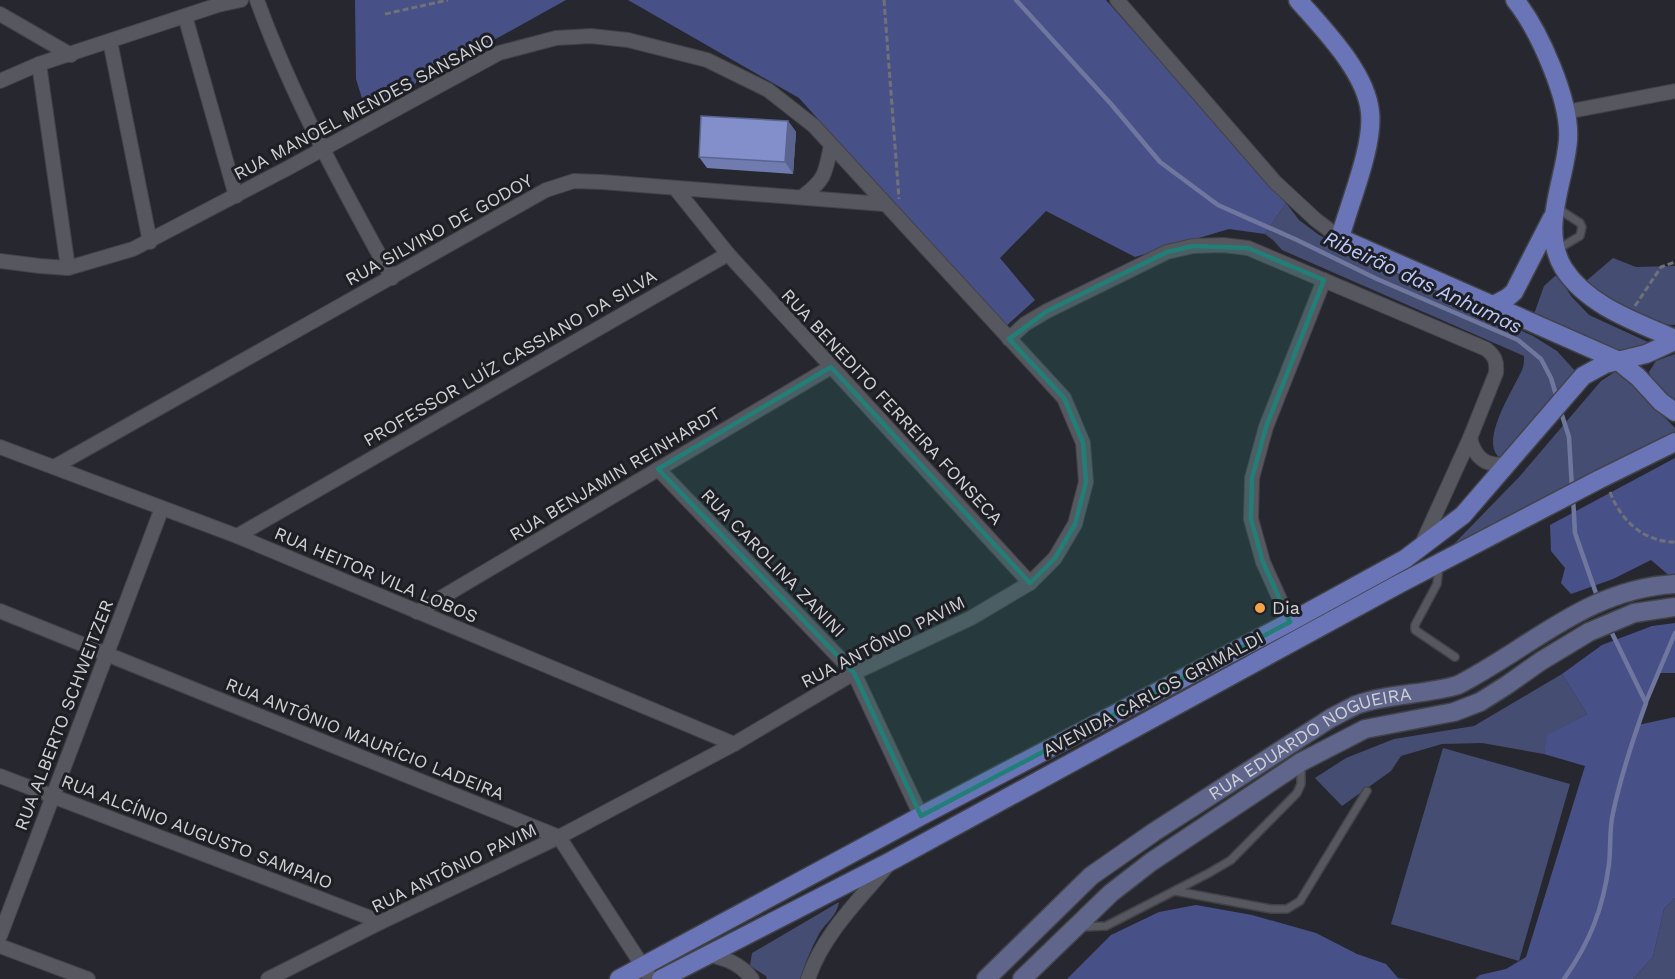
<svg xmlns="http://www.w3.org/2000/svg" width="1675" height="979" font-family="'Work Sans',sans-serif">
<rect width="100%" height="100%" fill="#27282f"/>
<g fill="#464d72">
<path d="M 1286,203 L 1299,220 L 1319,235 L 1382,267 L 1533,336 L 1557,351 L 1576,372 L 1502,459 C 1476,445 1514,389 1522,370 C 1524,366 1524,361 1524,356 L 1282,250 L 1273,240 L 1265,234 Z"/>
<path d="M 1613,258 L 1636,267 L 1675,266 L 1675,325 C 1642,325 1611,300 1585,282 Z"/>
<path d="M 1555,276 L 1559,277 L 1571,296 L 1589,315 L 1650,343 L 1618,353 L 1533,317 L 1544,286 Z"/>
<path d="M 1675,354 L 1675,407 L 1653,388 L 1649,372 L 1656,361 Z"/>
<path d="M 1618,370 L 1675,428 L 1675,434 L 1462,547 L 1453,545 L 1520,476 L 1601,381 Z"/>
<path d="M 1562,674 L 1587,714 L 1548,735 L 1544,754 L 1482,743 L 1442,744 L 1401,756 L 1391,771 L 1342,806 L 1315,778 L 1346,758 L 1394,739 L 1474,726 Z"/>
<path d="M 1443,748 L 1570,784 L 1519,961 L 1391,924 Z"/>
<path d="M 1675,898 L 1675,979 L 1633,979 L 1653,957 L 1664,909 Z"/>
<path d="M 839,902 C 837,916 825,923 819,934 C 811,948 805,964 800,979 L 767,979 L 766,976 L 750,966 L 752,953 Z"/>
</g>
<g fill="#475188">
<path d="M 355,0 L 566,0 L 366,111 L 356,79 Z"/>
<path d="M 628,0 L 1106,0 L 1286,203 L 1265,234 L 1229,229 L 1135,257 L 1046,211 L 1000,258 L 1035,300 L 1005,327 L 799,98 Z"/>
<path d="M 1675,458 L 1675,576 L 1671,577 L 1651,560 L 1613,579 L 1571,594 L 1561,583 L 1565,568 L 1551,551 L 1550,525 Z"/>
<path d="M 1675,623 L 1675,673 L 1658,673 L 1638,725 L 1675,717 L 1675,898 L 1664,909 L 1653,957 L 1633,979 L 1475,979 L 1480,975 L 1506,969 L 1526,957 L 1585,766 L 1544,754 L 1547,735 L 1587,714 L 1562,674 L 1602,645 L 1652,626 Z"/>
<path d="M 1196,905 L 1252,915 L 1316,933 L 1357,954 L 1386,964 L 1398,978 L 1406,979 L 1067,979 L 1111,935 L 1159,912 Z"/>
</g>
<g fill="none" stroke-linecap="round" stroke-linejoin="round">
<g stroke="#70779f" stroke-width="4.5">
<path d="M 1016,0 L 1111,104 L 1160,162 L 1218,205 L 1297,240 L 1377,279 L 1518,340 L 1541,359 L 1551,378 L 1557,398"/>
<path d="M 1560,409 L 1569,437 L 1572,489"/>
<path d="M 1573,497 L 1575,533 L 1598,599"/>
<path d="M 1646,702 L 1675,633"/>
<path d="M 1564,979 C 1590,942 1603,909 1609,864 C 1611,847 1609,830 1613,813 C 1621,775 1633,739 1646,703 L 1610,629"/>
</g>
<g stroke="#424349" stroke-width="10">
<g id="lane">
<path d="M 1557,208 L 1580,223 L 1582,227 L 1580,236 L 1558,249"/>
<path d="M 1439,567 L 1437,584 L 1415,625 L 1415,630 L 1455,657"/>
<path d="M 1175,891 L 1271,909 L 1287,909 L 1300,901 L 1367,791"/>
<path d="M 1082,927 L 1106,926 L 1209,873 L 1231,860 L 1297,793 L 1301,784 L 1301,764"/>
</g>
</g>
<g stroke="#424349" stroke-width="16">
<g id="street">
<path d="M 257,0 C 292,97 342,187 392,278"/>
<path d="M 1117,0 L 1275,182 L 1316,220 L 1340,238"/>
<path d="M 0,14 L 71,55"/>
<path d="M 185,16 L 236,196"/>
<path d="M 110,41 L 150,242"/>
<path d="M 39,64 L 68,268"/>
<path d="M 0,81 L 39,64 L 218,5 L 241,0"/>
<path d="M 1566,112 L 1675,91"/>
<path d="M 802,197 C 826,179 825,174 831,145"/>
<path d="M 728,254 L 1030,583"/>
<path d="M 0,261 L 40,266 L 68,268 L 133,249 L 288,168 L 499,53 L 556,38 L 591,36 L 628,40 L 707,60 L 768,90 L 814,126 L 1064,398 L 1083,443 L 1086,482 L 1075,524 L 1055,558 L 1030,583 L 971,618 L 854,673 L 734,744 L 559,837 L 381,922 L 268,979"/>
<path d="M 1009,339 L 1025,324 L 1047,311 L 1167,252 L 1193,246 L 1223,245 L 1248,248 L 1486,349 C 1495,356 1497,361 1496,373 L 1470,438 L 1421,546"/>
<path d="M 1470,438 C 1475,459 1487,467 1508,464"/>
<path d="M 0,447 L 237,536 L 734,744"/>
<path d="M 54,467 L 546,190 L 574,181 L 602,182 L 883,204"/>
<path d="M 658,469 L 854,673 L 921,816"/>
<path d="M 237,536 L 728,254 L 675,188"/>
<path d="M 0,611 L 559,837 L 651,979"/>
<path d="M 417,612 L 831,367"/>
<path d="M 1290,622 L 1263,562 L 1251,519 L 1252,478 L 1266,427 L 1324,280"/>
<path d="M 0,776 L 381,922"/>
<path d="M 0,936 L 162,508"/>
<path d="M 0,946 L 88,979"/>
<path d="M 710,955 C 727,959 741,964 752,979"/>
<path d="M 808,979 C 823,934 859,900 889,864"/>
</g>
</g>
<g stroke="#424349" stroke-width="21">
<g id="secondary">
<path id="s1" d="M 986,979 L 1091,876 L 1154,832 L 1331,718 C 1339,714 1348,709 1356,705 C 1389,693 1425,695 1458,685 C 1532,647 1587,589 1675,584"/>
<path d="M 1022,979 L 1111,893 L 1151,862 L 1301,762 L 1365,729 L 1454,712 L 1480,702 L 1507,685 L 1541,661 L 1589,632 L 1634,613 L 1675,607"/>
</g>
</g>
<g stroke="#424349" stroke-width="21">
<g id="primary">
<path d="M 1298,0 C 1324,30 1366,72 1370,112 C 1374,146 1349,204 1340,238 L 1617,360 L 1638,377 L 1661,402 L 1675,412"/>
<path d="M 1515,0 C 1539,30 1571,101 1568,140 C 1565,182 1539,229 1564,269 C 1588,306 1637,322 1675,339"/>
<path d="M 1492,306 L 1507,298 L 1514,292 L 1552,218"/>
<path d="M 619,979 L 921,816 L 1290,622 L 1405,559 L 1463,515 L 1583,376 L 1605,364 L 1646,354 L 1675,341"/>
<path d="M 661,979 L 893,860 L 1399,584 L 1600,479 L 1675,442"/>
</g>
</g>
<g stroke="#707277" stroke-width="3" stroke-dasharray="6 3" stroke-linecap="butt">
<path d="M 884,0 L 899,199"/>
<path d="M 385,14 L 448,0"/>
<path d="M 1635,306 L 1661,267 L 1675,262"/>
<path d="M 1610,492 C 1621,521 1644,542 1675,542"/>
</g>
<use href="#lane" stroke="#56575f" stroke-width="7"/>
<use href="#street" stroke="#56575f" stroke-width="14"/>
<use href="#secondary" stroke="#60668b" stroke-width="18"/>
<use href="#primary" stroke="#6a75b8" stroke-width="18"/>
</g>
<path fill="#707baf" d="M 788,121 L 796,132 L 793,174 L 707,168 L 699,157 Z"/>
<path fill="#5b648e" d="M 788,121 L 796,132 L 793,174 L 785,162 Z"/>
<path fill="#828fcb" stroke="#5b648e" stroke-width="1.5" d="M 701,116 L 788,121 L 785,162 L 699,157 Z"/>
<path fill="#227f78" fill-opacity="0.2" stroke="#227f78" stroke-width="4.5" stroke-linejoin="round" d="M 1193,246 L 1248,248 L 1324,280 L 1266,427 L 1252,478 L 1251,519 L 1263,562 L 1290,622 L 921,816 L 854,673 L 658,469 L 831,367 L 1030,583 L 1055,558 L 1075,524 L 1086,482 L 1083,443 L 1064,398 L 1009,339 L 1047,311 L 1167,252 Z"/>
<circle fill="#f6a247" stroke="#1d1f25" stroke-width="2" cx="1260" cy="608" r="6"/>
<g text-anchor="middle" stroke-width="6" stroke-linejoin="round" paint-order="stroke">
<g font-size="18" fill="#d0d2d6" stroke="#1d1f25">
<text transform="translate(364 107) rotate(-28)" y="6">RUA MANOEL MENDES SANSANO</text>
<text transform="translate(439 230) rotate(-29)" y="6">RUA SILVINO DE GODOY</text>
<text transform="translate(510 358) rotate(-30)" y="6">PROFESSOR LUÍZ CASSIANO DA SILVA</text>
<text transform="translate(892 407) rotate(47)" y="6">RUA BENEDITO FERREIRA FONSECA</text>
<text transform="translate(615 474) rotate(-31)" y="6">RUA BENJAMIN REINHARDT</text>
<text transform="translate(773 563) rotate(46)" y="6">RUA CAROLINA ZANINI</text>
<text transform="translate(376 575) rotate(23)" y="6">RUA HEITOR VILA LOBOS</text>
<text transform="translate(883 642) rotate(-27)" y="6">RUA ANTÔNIO PAVIM</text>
<text transform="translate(1153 694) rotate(-28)" y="6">AVENIDA CARLOS GRIMALDI</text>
<text transform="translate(64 715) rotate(-69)" y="6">RUA ALBERTO SCHWEITZER</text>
<text transform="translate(365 739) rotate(22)" y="6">RUA ANTÔNIO MAURÍCIO LADEIRA</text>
<text dy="6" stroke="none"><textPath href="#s1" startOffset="405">RUA EDUARDO NOGUEIRA</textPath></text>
<text transform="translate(197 832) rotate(21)" y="6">RUA ALCÍNIO AUGUSTO SAMPAIO</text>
<text transform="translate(454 868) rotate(-26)" y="6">RUA ANTÔNIO PAVIM</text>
</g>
<g font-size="18" fill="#d0d2d6" stroke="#1d1f25" text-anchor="start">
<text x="1272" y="614">Dia</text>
</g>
<g font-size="20" font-style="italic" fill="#bfcafd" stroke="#1d1f25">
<text transform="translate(1423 282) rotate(25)" y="7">Ribeirão das Anhumas</text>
</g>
</g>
</svg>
